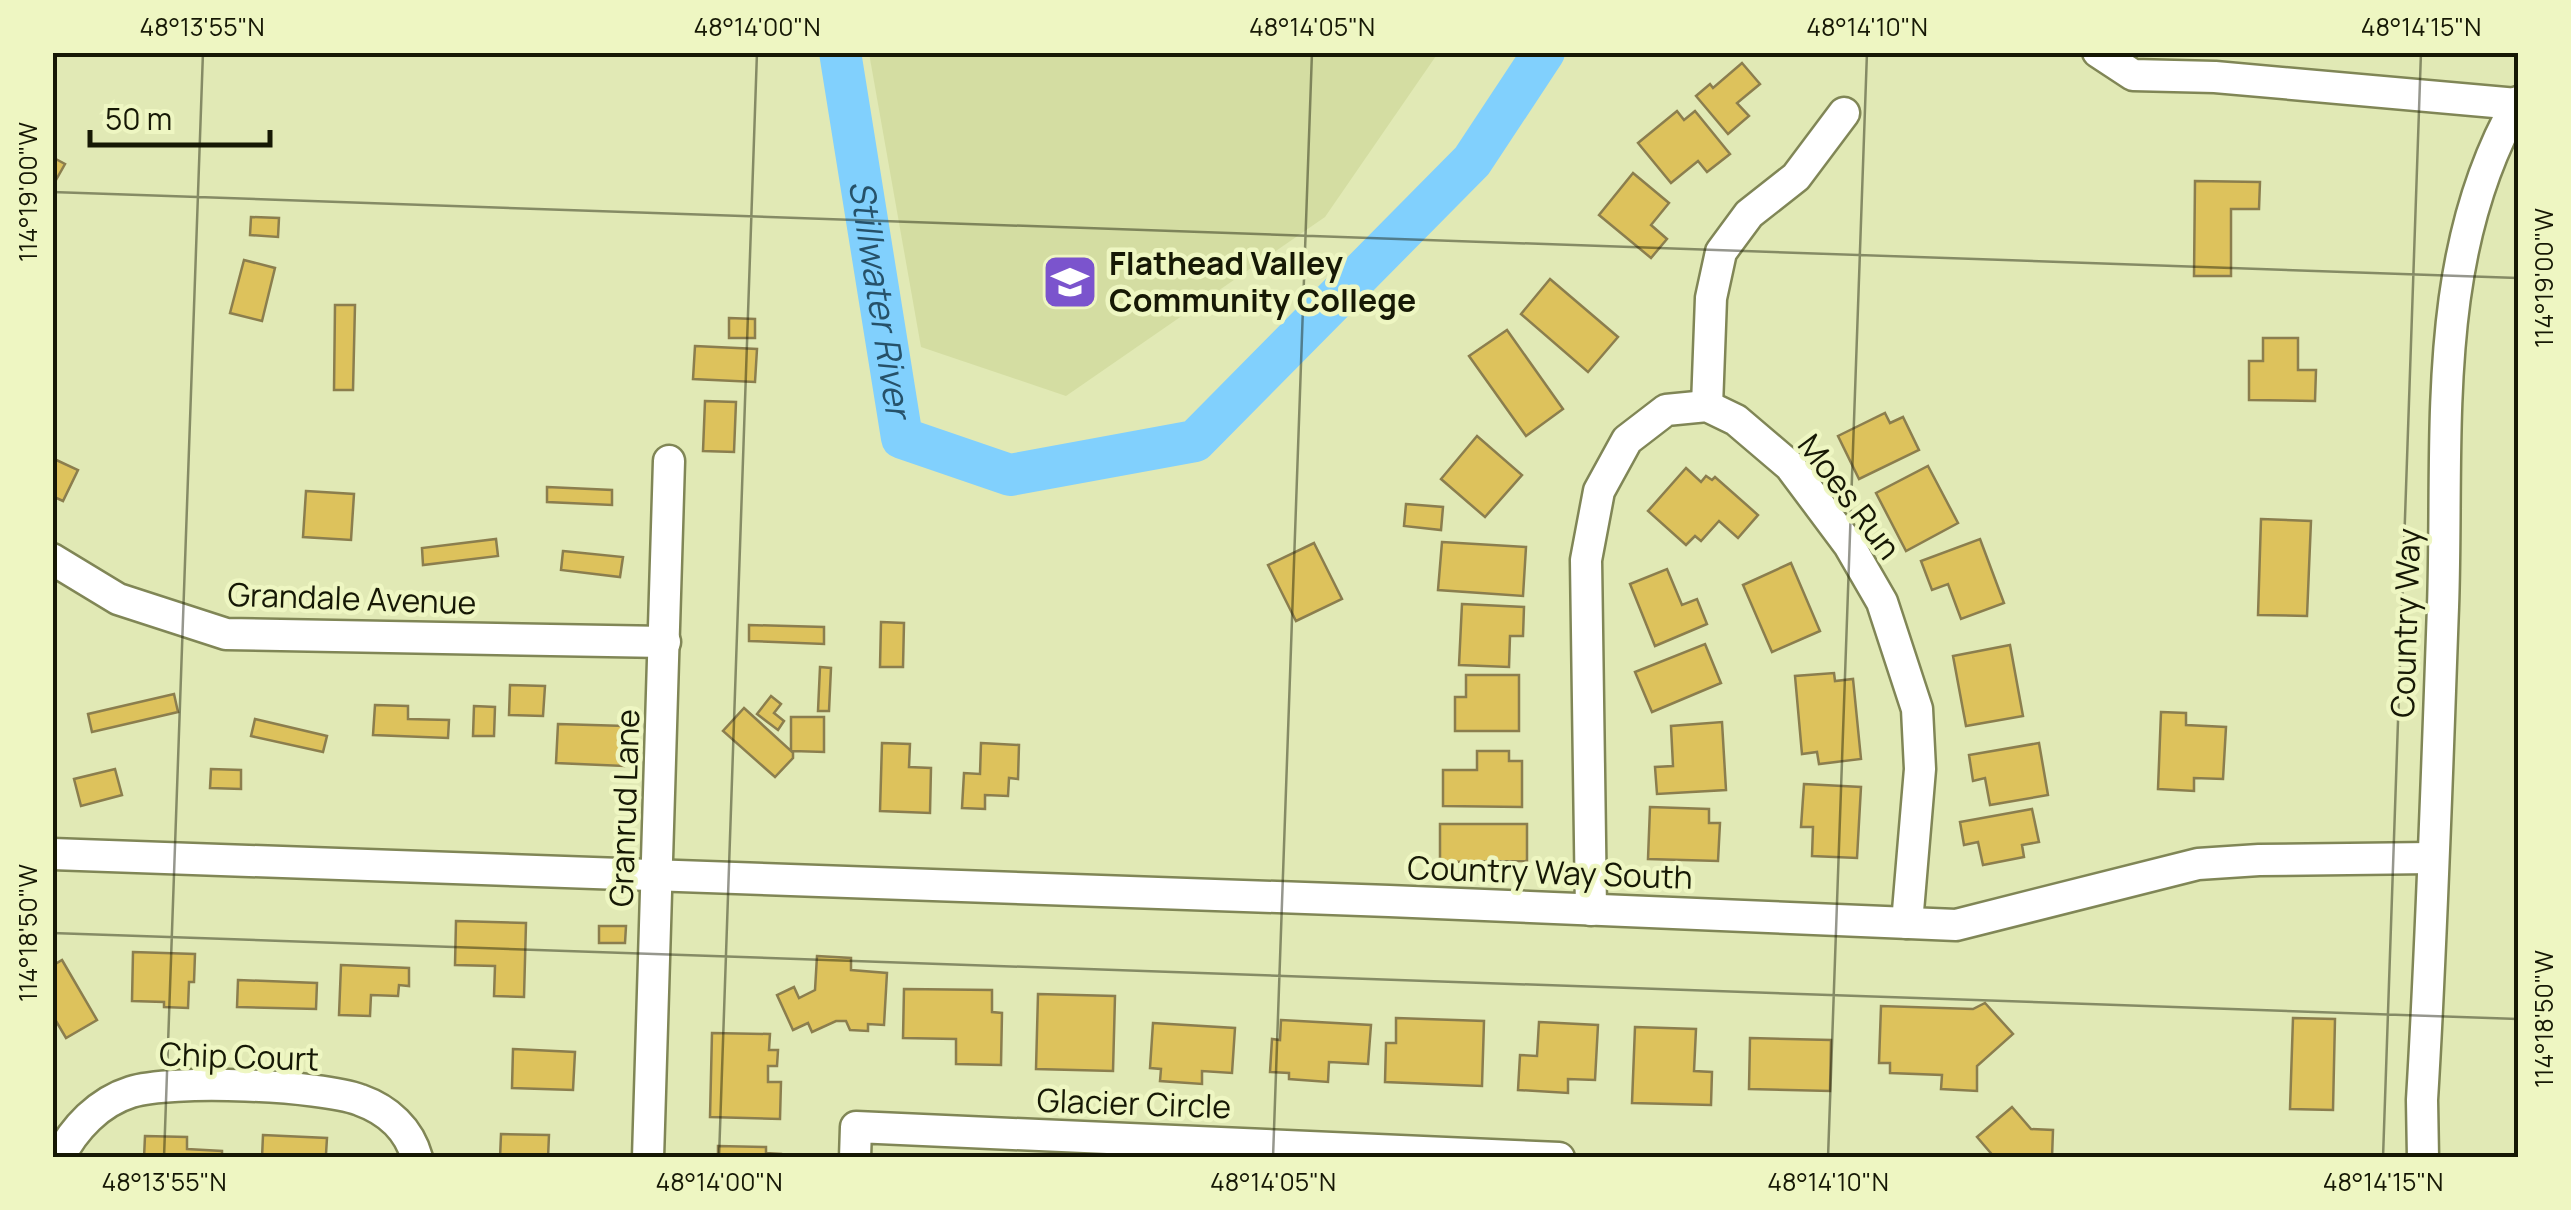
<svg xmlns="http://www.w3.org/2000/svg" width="2571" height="1210" font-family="Manrope,sans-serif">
<rect width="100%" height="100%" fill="#e1e9b5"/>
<path fill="#d4dda2" d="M 869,53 L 869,52 L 1438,53 L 1325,217 L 1066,396 L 921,347 Z"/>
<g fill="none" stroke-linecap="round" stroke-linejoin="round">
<path stroke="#81d0fd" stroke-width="42" id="s1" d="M 840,52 L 902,438 L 1010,475 L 1195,441 L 1472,161 L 1544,52"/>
</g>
<g fill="#ddc25c" stroke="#8b7e4e" stroke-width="2.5">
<path d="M 1742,63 L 1760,84 L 1737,103 L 1749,116 L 1728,134 L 1696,96 L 1710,84 L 1713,88 Z"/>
<path d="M 1677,111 L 1684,120 L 1695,111 L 1730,154 L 1707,172 L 1698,161 L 1671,183 L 1638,143 Z"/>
<path d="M 52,157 L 65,164 L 52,187 Z"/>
<path d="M 1633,173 L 1669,203 L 1651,225 L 1667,239 L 1651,258 L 1599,215 Z"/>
<path d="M 2195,181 L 2260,182 L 2259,209 L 2231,209 L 2231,276 L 2194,276 Z"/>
<path d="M 251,217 L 279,218 L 278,237 L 250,235 Z"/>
<path d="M 244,260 L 275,268 L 262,321 L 230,313 Z"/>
<path d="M 1550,279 L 1618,337 L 1588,372 L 1521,314 Z"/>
<path d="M 335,305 L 355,305 L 353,390 L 334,390 Z"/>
<path d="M 729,318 L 755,319 L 755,338 L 729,338 Z"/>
<path d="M 1507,330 L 1563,409 L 1526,436 L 1469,356 Z"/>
<path d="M 2263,338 L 2298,338 L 2298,370 L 2316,370 L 2315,401 L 2249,400 L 2249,361 L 2263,361 Z"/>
<path d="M 695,346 L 757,349 L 755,382 L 693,379 Z"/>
<path d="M 705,401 L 736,402 L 734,452 L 703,451 Z"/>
<path d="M 1885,413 L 1890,423 L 1903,417 L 1919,450 L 1859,479 L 1838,436 Z"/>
<path d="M 1477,436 L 1522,475 L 1485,517 L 1441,479 Z"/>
<path d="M 52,458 L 78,470 L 63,501 L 52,496 Z"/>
<path d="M 1928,466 L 1958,523 L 1906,551 L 1876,493 Z"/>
<path d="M 1686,468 L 1701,482 L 1706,476 L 1712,480 L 1715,477 L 1758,515 L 1738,538 L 1719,521 L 1701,541 L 1695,536 L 1686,545 L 1648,511 Z"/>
<path d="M 547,487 L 612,490 L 612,505 L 547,502 Z"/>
<path d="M 306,491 L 354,494 L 351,540 L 303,537 Z"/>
<path d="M 1406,504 L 1443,507 L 1441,530 L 1404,526 Z"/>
<path d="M 2261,519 L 2311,521 L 2307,616 L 2258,615 Z"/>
<path d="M 496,539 L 498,556 L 423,565 L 422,548 Z"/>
<path d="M 1980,539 L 2004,603 L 1961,619 L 1948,584 L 1932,590 L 1921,561 Z"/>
<path d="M 1442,542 L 1526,547 L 1523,596 L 1438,590 Z"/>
<path d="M 1314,543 L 1342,599 L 1296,621 L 1268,565 Z"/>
<path d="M 563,551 L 623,557 L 620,577 L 561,570 Z"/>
<path d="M 1791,563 L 1820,631 L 1772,652 L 1743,585 Z"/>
<path d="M 1667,569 L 1682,605 L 1697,599 L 1707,624 L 1655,646 L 1630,584 Z"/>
<path d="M 1462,604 L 1524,607 L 1523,636 L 1510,636 L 1509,667 L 1459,665 Z"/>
<path d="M 881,622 L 904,623 L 903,667 L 880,667 Z"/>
<path d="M 749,625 L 824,627 L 824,644 L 749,641 Z"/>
<path d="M 1705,644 L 1721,683 L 1652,712 L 1635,672 Z"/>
<path d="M 2010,645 L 2023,716 L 1966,726 L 1953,656 Z"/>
<path d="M 820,667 L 831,668 L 829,711 L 818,711 Z"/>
<path d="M 1834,673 L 1835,681 L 1853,679 L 1861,759 L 1819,764 L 1817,752 L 1802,754 L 1795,676 Z"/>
<path d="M 1466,675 L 1519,675 L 1519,731 L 1455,731 L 1455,697 L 1466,697 Z"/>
<path d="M 510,685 L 545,686 L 543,716 L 509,715 Z"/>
<path d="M 174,694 L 178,712 L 92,732 L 88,714 Z"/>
<path d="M 771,696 L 781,704 L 774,713 L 784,721 L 778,730 L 757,714 Z"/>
<path d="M 375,705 L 408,706 L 408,719 L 449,720 L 448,738 L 373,735 Z"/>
<path d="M 474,706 L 495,707 L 494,736 L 473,736 Z"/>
<path d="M 744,708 L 791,751 L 791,717 L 824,717 L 824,752 L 793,751 L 793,758 L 775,777 L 723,731 Z"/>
<path d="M 2161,712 L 2186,713 L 2186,725 L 2226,727 L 2223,779 L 2194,778 L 2194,791 L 2158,789 Z"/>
<path d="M 255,719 L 327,736 L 323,752 L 251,736 Z"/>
<path d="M 1722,722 L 1726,790 L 1657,794 L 1655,767 L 1673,766 L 1671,726 Z"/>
<path d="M 558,724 L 625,726 L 624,766 L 556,763 Z"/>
<path d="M 882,743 L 910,744 L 909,767 L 931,768 L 930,813 L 880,811 Z"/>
<path d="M 981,743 L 1019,745 L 1018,779 L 1009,778 L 1008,796 L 985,795 L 985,809 L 962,808 L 964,773 L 980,774 Z"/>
<path d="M 2039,743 L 2048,795 L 1990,805 L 1985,778 L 1973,781 L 1969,755 Z"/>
<path d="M 1477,751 L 1509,751 L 1509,761 L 1522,761 L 1522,807 L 1443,806 L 1443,770 L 1477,770 Z"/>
<path d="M 115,769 L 122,795 L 81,806 L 74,779 Z"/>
<path d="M 211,769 L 241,770 L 241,789 L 210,788 Z"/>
<path d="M 1804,784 L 1861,787 L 1857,858 L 1812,856 L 1813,827 L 1801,827 Z"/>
<path d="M 1650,807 L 1709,809 L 1709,823 L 1720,823 L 1718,861 L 1648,859 Z"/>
<path d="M 2032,809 L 2039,842 L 2022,845 L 2024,857 L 1983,865 L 1978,842 L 1964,845 L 1960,822 Z"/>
<path d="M 1440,824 L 1527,824 L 1527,861 L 1440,862 Z"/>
<path d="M 456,921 L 526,923 L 524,997 L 494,996 L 495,966 L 455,965 Z"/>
<path d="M 599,926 L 626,926 L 625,943 L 599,943 Z"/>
<path d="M 133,952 L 195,954 L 194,982 L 189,982 L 188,1008 L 164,1007 L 164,1002 L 132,1001 Z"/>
<path d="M 817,956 L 851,958 L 851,970 L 887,973 L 884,1025 L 868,1024 L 868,1031 L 850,1030 L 846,1021 L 836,1021 L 812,1032 L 808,1023 L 793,1030 L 777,995 L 794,987 L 799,998 L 815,990 Z"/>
<path d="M 62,960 L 97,1020 L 66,1038 L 56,1021 L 52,1023 L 52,966 Z"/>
<path d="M 341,965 L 409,968 L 409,986 L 399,985 L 398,996 L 371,995 L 370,1016 L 339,1015 Z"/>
<path d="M 238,980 L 317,983 L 316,1009 L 237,1007 Z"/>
<path d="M 904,989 L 992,990 L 992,1012 L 1002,1013 L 1001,1065 L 956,1064 L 956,1039 L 903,1038 Z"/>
<path d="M 1038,994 L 1115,996 L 1113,1071 L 1036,1069 Z"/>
<path d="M 1985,1003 L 2013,1034 L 1977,1066 L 1977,1091 L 1941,1089 L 1942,1075 L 1890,1073 L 1890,1063 L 1879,1063 L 1881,1006 L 1973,1009 Z"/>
<path d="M 1396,1018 L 1484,1021 L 1482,1086 L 1385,1082 L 1386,1043 L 1396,1043 Z"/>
<path d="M 2293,1018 L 2335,1019 L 2333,1110 L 2290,1109 Z"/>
<path d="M 1281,1020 L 1371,1025 L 1368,1064 L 1329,1062 L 1328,1082 L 1289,1079 L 1289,1073 L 1270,1072 L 1272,1039 L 1280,1040 Z"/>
<path d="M 1539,1022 L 1598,1025 L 1595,1080 L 1568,1079 L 1568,1093 L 1518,1090 L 1520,1055 L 1537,1056 Z"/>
<path d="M 1153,1023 L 1235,1028 L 1232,1073 L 1202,1071 L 1202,1084 L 1160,1081 L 1161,1069 L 1150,1068 Z"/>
<path d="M 1635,1027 L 1696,1029 L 1694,1071 L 1712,1072 L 1711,1105 L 1632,1103 Z"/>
<path d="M 712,1033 L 770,1034 L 769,1050 L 778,1050 L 777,1066 L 768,1066 L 768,1082 L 781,1082 L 780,1119 L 710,1117 Z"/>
<path d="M 1750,1038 L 1831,1040 L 1830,1091 L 1749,1089 Z"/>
<path d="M 513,1049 L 575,1052 L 573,1090 L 512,1088 Z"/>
<path d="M 2012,1107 L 2031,1129 L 2053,1130 L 2052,1158 L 1995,1158 L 1977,1137 Z"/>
<path d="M 501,1134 L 549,1135 L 548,1158 L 500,1158 Z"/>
<path d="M 263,1135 L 327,1138 L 326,1154 L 343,1158 L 262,1158 Z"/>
<path d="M 145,1136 L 187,1137 L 187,1149 L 222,1151 L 222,1158 L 144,1158 Z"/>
<path d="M 718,1146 L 766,1147 L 766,1153 L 781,1154 L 781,1158 L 718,1158 Z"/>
</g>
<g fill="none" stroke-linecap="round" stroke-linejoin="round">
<g stroke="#808656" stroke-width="35">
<g id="minor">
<path d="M 2098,52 L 2133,75 L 2215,77 L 2517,104"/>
<path d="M 1707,406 L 1711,298 L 1721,252 L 1749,214 L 1796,177 L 1844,113"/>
<path d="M 52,559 L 118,599 L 226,634 L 665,642"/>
<path d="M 52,854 L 1389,901 L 1956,925 L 2198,864 L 2259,860 L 2432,858"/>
<path d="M 1591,910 L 1586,560 L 1599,491 L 1627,440 L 1666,410 L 1707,406 L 1736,420 L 1790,466 L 1849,545 L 1882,602 L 1917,709 L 1920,769 L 1907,923"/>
<path d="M 59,1158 C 74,1128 99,1102 131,1092 C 170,1079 321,1085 360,1100 C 388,1110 409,1129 417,1158"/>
<path d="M 648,1158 L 669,461"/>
<path d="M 855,1158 L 856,1127 L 1559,1158"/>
<path d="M 2423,1158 L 2422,1100 C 2432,936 2437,771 2443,607 C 2449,437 2429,256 2518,102"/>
</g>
</g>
<use href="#minor" stroke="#fff" stroke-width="30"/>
</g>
<path fill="none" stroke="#161805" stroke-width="2.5" stroke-opacity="0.45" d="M 52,192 L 2518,278M 52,933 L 2518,1019M 164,1158 L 203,52M 719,1158 L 757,52M 1273,1158 L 1312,52M 1828,1158 L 1867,52M 2383,1158 L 2421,52"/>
<defs>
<g id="university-square" transform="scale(2.875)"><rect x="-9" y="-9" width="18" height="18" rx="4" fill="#7b54cd" stroke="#eef6c2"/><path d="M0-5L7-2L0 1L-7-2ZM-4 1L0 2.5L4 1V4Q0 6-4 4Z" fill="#fff"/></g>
</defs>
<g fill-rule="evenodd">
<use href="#university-square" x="1070" y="282"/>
</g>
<g text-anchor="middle" stroke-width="9" stroke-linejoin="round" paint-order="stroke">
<g font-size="32" font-weight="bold" fill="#161805" stroke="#eef6c2" text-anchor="start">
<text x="1109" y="275">Flathead Valley<tspan x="1109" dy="37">Community College</tspan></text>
</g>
<g font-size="32" fill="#161805" stroke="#eef6c2">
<text transform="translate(1849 497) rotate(53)" y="11">Moes Run</text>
<text transform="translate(352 599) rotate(2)" y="11">Grandale Avenue</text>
<text transform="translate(2406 623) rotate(-88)" y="11">Country Way</text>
<text transform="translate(625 808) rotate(-88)" y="11">Granrud Lane</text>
<text transform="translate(1550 873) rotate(2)" y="11">Country Way South</text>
<text transform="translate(239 1057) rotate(2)" y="11">Chip Court</text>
<text transform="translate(1134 1104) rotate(2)" y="11">Glacier Circle</text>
</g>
<g font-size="35" font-style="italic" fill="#265169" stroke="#eef6c2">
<text dy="12" stroke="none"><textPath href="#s1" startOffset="250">Stillwater River</textPath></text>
</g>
</g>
<rect width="2571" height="1210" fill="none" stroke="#eef6c2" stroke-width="110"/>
<path d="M90 130v15h180v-15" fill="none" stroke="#161805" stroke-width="5"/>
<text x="105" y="130" font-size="30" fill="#161805" stroke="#eef6c2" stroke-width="8" paint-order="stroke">50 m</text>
<rect x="55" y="55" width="2461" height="1100" fill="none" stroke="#161805" stroke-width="4"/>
<g font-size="25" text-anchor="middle" fill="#161805">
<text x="202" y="36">48°13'55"N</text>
<text x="757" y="36">48°14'00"N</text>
<text x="1312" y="36">48°14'05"N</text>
<text x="1867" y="36">48°14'10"N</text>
<text x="2421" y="36">48°14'15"N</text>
<text transform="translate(28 192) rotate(-90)" y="9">114°19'00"W</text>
<text transform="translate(2544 278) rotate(-90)" y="9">114°19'00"W</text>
<text transform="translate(28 933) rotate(-90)" y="9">114°18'50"W</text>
<text transform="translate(2544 1019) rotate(-90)" y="9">114°18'50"W</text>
<text x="164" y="1191">48°13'55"N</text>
<text x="719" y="1191">48°14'00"N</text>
<text x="1273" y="1191">48°14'05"N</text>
<text x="1828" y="1191">48°14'10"N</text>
<text x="2383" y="1191">48°14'15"N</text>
</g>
</svg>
